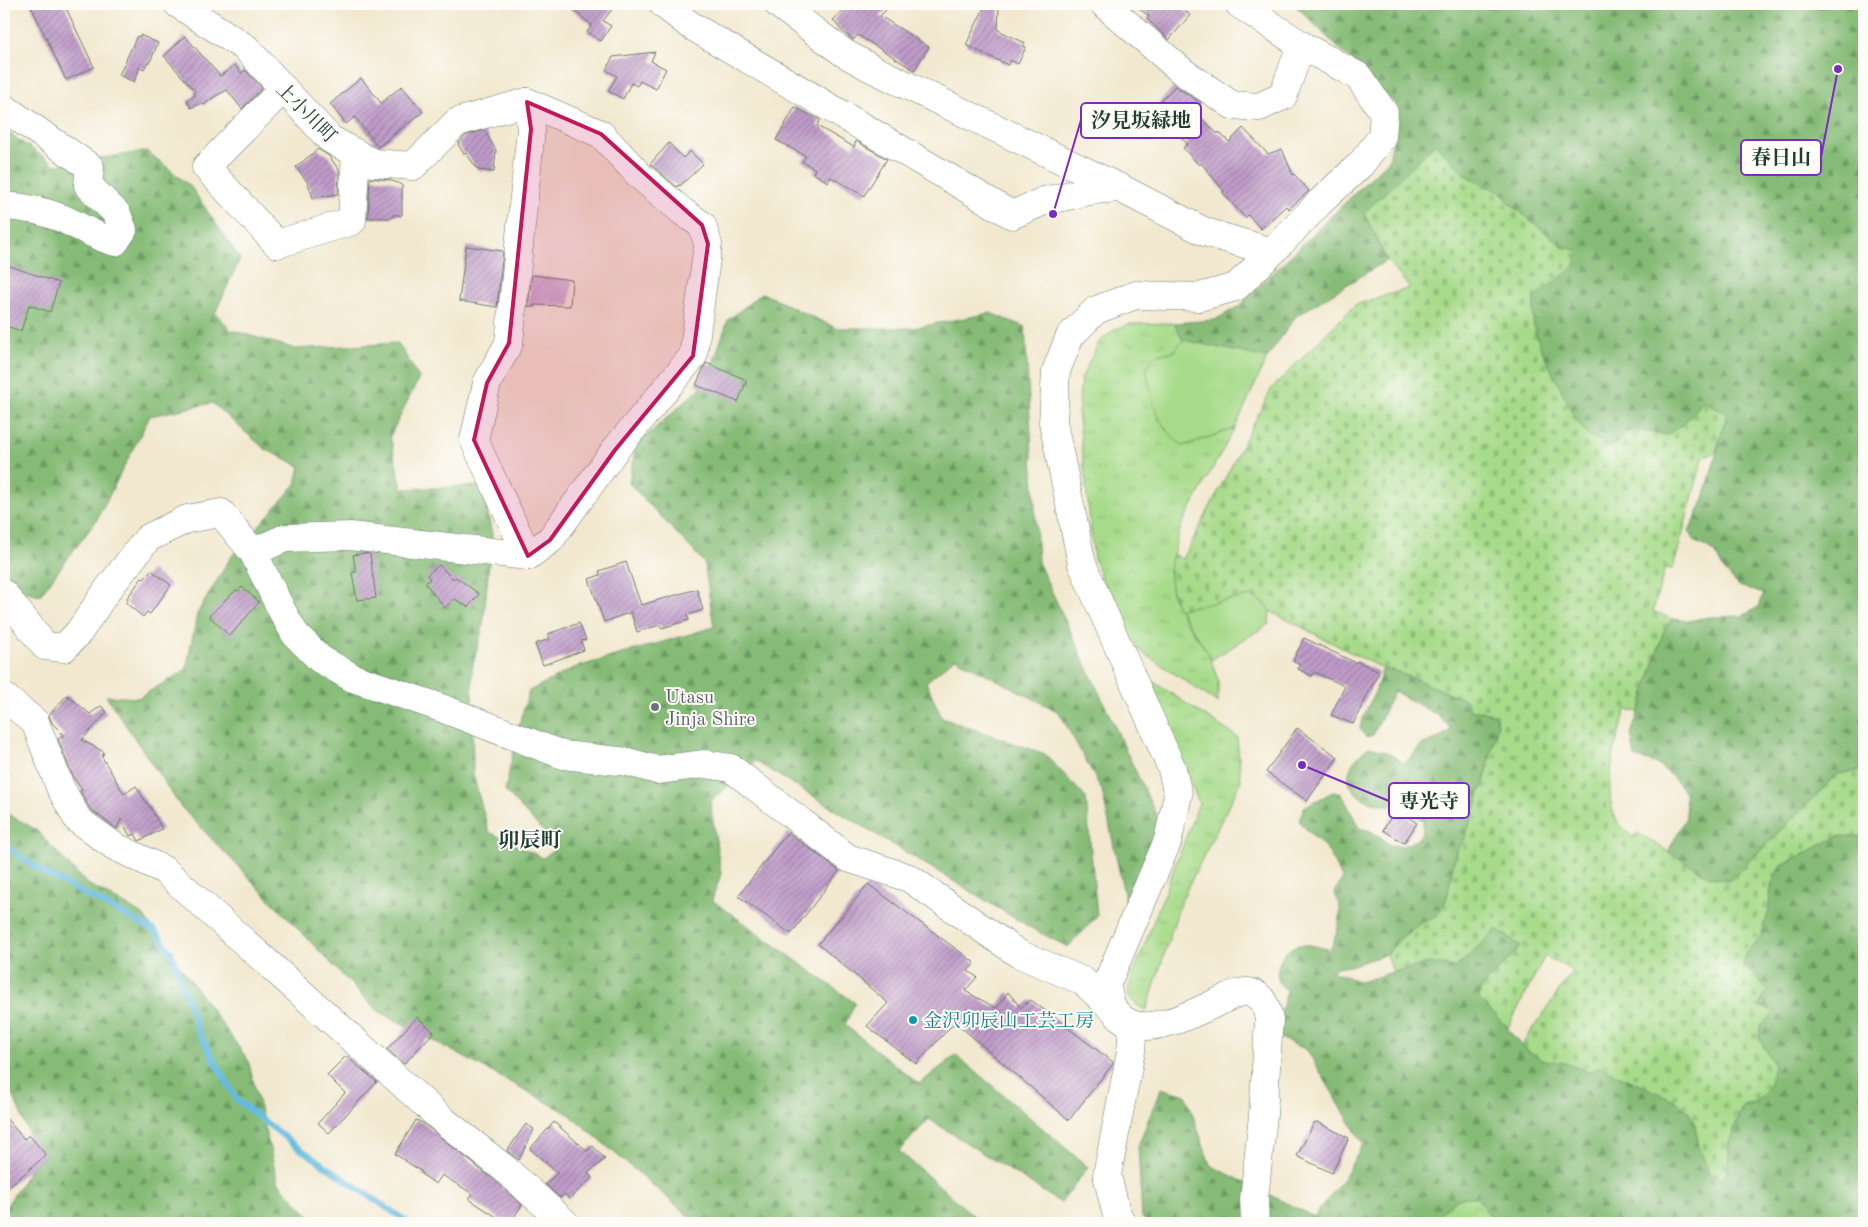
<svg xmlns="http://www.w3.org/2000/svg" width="1868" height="1227" font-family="'Old Standard TT','Noto Serif JP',serif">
<defs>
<pattern id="grass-tufts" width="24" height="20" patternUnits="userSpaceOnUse" patternTransform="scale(1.25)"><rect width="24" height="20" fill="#a7db8a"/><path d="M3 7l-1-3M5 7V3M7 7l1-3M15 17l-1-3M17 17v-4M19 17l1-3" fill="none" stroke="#8fbd78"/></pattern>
<pattern id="forest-firs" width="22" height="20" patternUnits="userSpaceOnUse" patternTransform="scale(1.25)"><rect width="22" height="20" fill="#85bb76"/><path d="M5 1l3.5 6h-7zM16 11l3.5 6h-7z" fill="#6c9962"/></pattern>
<pattern id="cemetery-stones" width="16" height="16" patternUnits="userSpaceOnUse" patternTransform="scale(1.25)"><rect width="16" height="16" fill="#a7db8a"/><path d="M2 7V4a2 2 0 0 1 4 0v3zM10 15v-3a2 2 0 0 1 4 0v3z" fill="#8fbd78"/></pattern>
<pattern id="building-hatch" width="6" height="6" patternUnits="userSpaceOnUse" patternTransform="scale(1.25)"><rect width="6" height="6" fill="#bf9bc9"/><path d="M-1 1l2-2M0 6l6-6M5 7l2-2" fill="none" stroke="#9b80a4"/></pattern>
</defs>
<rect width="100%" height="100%" fill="#fdfcf7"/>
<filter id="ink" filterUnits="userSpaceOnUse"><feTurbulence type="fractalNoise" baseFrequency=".02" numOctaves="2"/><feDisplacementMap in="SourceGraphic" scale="10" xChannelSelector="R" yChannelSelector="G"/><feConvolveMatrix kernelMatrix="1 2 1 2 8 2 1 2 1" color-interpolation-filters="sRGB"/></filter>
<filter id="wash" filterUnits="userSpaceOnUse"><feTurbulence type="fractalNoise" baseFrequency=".0096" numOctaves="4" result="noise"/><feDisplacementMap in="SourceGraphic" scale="20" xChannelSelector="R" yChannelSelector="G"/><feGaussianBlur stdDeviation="1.12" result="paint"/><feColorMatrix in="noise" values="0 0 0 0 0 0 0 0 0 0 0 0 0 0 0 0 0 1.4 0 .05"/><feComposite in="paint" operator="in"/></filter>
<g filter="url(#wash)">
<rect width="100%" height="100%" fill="#f2e8cf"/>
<g fill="url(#grass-tufts)" stroke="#638c5f">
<path d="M 1174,323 L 1183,340 L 1174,351 L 1155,356 L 1183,446 L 1235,428 L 1181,526 L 1169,569 L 1172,595 L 1186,622 L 1209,654 L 1218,680 L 1218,703 L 1133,646 L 1109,597 L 1094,559 L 1078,412 L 1081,379 L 1099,342 L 1115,329 L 1130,324 Z"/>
<path d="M 1146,677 L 1237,737 L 1241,781 L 1181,901 L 1146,1012 L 1129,998 L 1128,988 L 1199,803 Z"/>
<path d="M 1464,1196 L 1477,1197 L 1483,1207 L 1497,1223 L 1434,1223 L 1449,1203 Z"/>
</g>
<g fill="url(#forest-firs)" stroke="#527c55">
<path d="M 1294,4 L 1864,4 L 1864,770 L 1838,774 L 1729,881 L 1708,876 L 1668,852 L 1686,817 L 1685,792 L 1670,774 L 1655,763 L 1635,757 L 1631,734 L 1639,712 L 1664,630 L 1672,619 L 1688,621 L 1709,617 L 1742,616 L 1757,608 L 1764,594 L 1739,586 L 1724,570 L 1715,552 L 1696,542 L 1689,532 L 1704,499 L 1726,418 L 1703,402 L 1683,424 L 1667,435 L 1638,431 L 1612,447 L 1588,435 L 1576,420 L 1541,349 L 1533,324 L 1534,298 L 1551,284 L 1579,251 L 1564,247 L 1510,204 L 1503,194 L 1464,174 L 1435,145 L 1364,213 L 1387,260 L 1296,316 L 1267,358 L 1183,340 L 1174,323 L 1215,320 L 1239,306 L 1389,160 L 1399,108 Z"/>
<path d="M 4,130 L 55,165 L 147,151 L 191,187 L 240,259 L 215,313 L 231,330 L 296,349 L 398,343 L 419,378 L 390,436 L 402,489 L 482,486 L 492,534 L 483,626 L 472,668 L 473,775 L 489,832 L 543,858 L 558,847 L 505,791 L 519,725 L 529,691 L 574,668 L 714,627 L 704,562 L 629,483 L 636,445 L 706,383 L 728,320 L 762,293 L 836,328 L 914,328 L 990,313 L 1025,327 L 1038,562 L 1165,834 L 1127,908 L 1102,790 L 1059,712 L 955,658 L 926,682 L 942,718 L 1045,754 L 1086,798 L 1097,916 L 1068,947 L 1031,928 L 755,761 L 710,802 L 721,874 L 712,900 L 855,1003 L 845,1025 L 919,1084 L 956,1055 L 1088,1167 L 1061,1203 L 929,1119 L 899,1151 L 982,1223 L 697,1223 L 569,1114 L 375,1009 L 181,807 L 106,696 L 138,698 L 186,670 L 197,614 L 231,557 L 296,484 L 300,466 L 265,449 L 212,403 L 150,416 L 96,521 L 40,595 L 14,589 L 4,575 L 4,425 L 9,418 L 4,413 Z"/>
<path d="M 1383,668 L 1393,670 L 1466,700 L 1471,711 L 1481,711 L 1495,715 L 1498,724 L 1486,776 L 1464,841 L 1456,851 L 1447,898 L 1437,916 L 1422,922 L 1400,939 L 1387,954 L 1350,966 L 1336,967 L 1332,972 L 1361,982 L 1408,967 L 1430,963 L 1455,968 L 1496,928 L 1521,946 L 1481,988 L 1479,999 L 1503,1022 L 1521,1046 L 1540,1059 L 1565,1063 L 1589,1072 L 1600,1067 C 1622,1077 1676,1095 1688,1112 C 1696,1122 1696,1134 1699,1145 C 1703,1159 1714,1169 1723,1179 L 1728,1169 L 1729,1143 L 1743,1106 L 1756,1102 L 1774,1065 L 1759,1039 L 1760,1026 L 1757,978 L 1742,965 L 1745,954 L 1761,936 L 1768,913 L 1771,886 L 1780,866 L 1839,836 L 1864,837 L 1864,1223 L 1497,1223 L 1483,1207 L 1477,1197 C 1453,1196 1448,1205 1434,1223 L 1150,1223 L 1142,1218 L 1138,1146 L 1161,1088 L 1186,1095 L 1210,1165 L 1314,1217 L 1343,1179 L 1363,1144 L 1307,1050 L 1274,1035 L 1287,991 C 1284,988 1280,985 1279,982 C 1273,968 1285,947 1299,945 C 1310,944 1320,947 1330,950 C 1335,941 1342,917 1340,907 C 1339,902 1336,897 1334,892 L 1343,878 C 1336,871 1335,862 1329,853 C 1321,841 1308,833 1299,821 L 1304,807 L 1333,792 L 1342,794 L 1359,828 L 1371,831 L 1390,845 L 1403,846 L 1418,839 L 1423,831 L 1423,820 C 1412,816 1402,810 1391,806 C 1381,803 1370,803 1361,797 C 1338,781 1351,760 1369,747 L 1387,752 L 1403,763 L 1410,759 L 1421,745 L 1439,738 L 1451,729 L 1439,716 L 1394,691 L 1373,735 L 1366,737 L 1360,729 L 1362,719 L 1375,692 Z"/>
<path d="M 4,812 L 35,829 L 86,883 L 143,915 L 248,1060 L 278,1182 L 316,1223 L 4,1223 L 4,1210 L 38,1157 L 14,1097 L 4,1082 Z"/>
</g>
<path fill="url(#cemetery-stones)" stroke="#638c5f" d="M 1435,144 L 1464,174 L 1503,194 L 1510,204 L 1564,247 L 1579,251 L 1574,267 L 1534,298 L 1533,324 L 1541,349 L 1576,420 L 1588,435 L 1612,447 L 1627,432 L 1638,431 L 1667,435 L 1683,424 L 1704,401 L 1725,412 L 1726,418 L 1716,452 L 1703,458 L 1673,569 L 1665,568 L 1653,611 L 1672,619 L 1664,630 L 1639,712 L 1626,710 C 1617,739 1601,790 1616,819 C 1620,826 1627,831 1632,837 L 1638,833 L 1708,876 L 1729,881 L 1838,774 L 1864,770 L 1864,837 L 1839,836 L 1780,866 L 1771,886 L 1768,913 L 1761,936 L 1745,954 L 1743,965 L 1757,978 L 1767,990 L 1758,1007 L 1776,1011 L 1760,1026 L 1759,1038 L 1774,1065 C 1768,1091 1769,1097 1742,1106 L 1729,1143 L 1728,1169 L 1723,1179 L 1709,1174 L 1699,1146 L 1695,1125 L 1688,1111 L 1674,1100 L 1600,1067 L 1589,1072 L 1565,1063 L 1540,1059 L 1521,1046 L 1573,971 L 1545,956 L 1508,1028 L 1479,999 L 1481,988 L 1521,946 L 1497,929 L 1455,968 L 1430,963 L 1393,972 L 1387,954 L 1400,939 L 1422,922 L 1437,916 L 1447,898 L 1456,851 L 1464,841 L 1486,776 L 1498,724 L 1495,715 L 1481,711 L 1471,711 L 1466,700 L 1393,670 L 1383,669 L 1270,611 L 1263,602 L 1251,596 L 1179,609 C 1169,590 1168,575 1173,554 L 1183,559 L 1272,388 L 1355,305 L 1410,288 L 1387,260 L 1364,213 Z"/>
<g fill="#a7db8a" stroke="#638c5f">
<path d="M 1183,340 L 1267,358 L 1235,428 L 1183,446 C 1154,423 1153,401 1146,368 L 1155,356 L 1174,351 Z"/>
<path d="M 1251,596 L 1263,602 L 1270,611 L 1269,624 L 1211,660 L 1209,654 L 1179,609 Z"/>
</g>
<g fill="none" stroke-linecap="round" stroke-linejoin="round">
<path stroke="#64bbe1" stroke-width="6" d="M 4,845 L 41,871 L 155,931 L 171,952 L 198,1031 L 237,1100 L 296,1146 L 409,1223"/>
</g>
<g id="blocks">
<g fill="url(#building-hatch)">
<path d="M 30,4 L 64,4 L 94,67 L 66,80 Z"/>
<path d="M 565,4 L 616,4 L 603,21 L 611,26 L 601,41 L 587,32 L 592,25 Z"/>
<path d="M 850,4 L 892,4 L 880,16 L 929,47 L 914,70 L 858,35 L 853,40 L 840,29 L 833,20 Z"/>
<path d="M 986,4 L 999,4 L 998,30 L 1025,43 L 1023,46 L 1026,47 L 1018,64 L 1010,60 L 1008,65 L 966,45 Z"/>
<path d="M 1133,4 L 1177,4 L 1190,15 L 1169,40 L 1147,19 L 1149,16 Z"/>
<path d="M 140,35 L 158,43 L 150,62 L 148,62 L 144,69 L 140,67 L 134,82 L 119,75 L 137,36 L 139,37 Z"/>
<path d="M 185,36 L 220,76 L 235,65 L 241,73 L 245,70 L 262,88 L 242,109 L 227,90 L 214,97 L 204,105 L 202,103 L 191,108 L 187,101 L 195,95 L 194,93 L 195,91 L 164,56 Z"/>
<path d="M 655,52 L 651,61 L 666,69 L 656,89 L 640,81 L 637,86 L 631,83 L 623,99 L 608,91 L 617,76 L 606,70 L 613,57 Z"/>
<path d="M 361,78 L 381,103 L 402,86 L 423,112 L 378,147 L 355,117 L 346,124 L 330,104 Z"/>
<path d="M 1175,86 L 1201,103 L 1194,111 L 1218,134 L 1219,132 L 1229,142 L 1243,128 L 1268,154 L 1282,149 L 1293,175 L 1294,174 L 1309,191 L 1289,209 L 1286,206 L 1261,229 L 1248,215 L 1245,218 L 1223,193 L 1224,191 L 1201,163 L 1199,165 L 1183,148 L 1188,144 L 1151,110 Z"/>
<path d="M 795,107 L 820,120 L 817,126 L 854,147 L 856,141 L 887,159 L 864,196 L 831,177 L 828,182 L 813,173 L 815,169 L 802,161 L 806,156 L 776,140 Z"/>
<path d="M 484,130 L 496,150 L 494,172 L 478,170 L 466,153 L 464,154 L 458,144 L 465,136 Z"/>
<path d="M 669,143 L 683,158 L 690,151 L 703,164 L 680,186 L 679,185 L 677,187 L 650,164 Z"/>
<path d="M 318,149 L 329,156 L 339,170 L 338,194 L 313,198 L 308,183 L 296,167 Z"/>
<path d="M 370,178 L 390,180 L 402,185 L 402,215 L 392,215 L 392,218 L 368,218 Z"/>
<path d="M 466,246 L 503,251 L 497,307 L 459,301 Z"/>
<path d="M 4,264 L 59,283 L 50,312 L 29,305 L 21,331 L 4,325 Z"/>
<path d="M 532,275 L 572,280 L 570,306 L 534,305 L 534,307 L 528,307 Z"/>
<path d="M 706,363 L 747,380 L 738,402 L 696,385 Z"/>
<path d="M 364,553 L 370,554 L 376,598 L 357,600 L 352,573 L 356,572 L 353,555 Z"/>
<path d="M 626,562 L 641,605 L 697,589 L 703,610 L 687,615 L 689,620 L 662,628 L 660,625 L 637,632 L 631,612 L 604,622 L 589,579 L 600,575 L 599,571 Z"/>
<path d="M 439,565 L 453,579 L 456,577 L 479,594 L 468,607 L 455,599 L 445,608 L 425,583 L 430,579 L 427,575 Z"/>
<path d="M 151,570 L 171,585 L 150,614 L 147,612 L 143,617 L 126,603 L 128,599 L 127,598 L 142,578 L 144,579 Z"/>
<path d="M 242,587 L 259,602 L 230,636 L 209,616 L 236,590 L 238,591 Z"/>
<path d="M 579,623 L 586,640 L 581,641 L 584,650 L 543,665 L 535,644 L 550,639 L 548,634 Z"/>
<path d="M 1304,638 L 1356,663 L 1357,661 L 1379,672 L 1353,724 L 1331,715 L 1345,686 L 1314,672 L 1312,676 L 1298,669 L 1300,665 L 1293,661 Z"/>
<path d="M 67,695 L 90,714 L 101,706 L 107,712 L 82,740 L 104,752 L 102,757 L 124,794 L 136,786 L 148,805 L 149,805 L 162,829 L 139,841 L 135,834 L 130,836 L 121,819 L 117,829 L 90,809 L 80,791 L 82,790 L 73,777 L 58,739 L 64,735 L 52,723 L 49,715 Z"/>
<path d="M 1297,728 L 1338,757 L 1307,801 L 1266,772 Z"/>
<path d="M 1396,809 L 1417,823 L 1404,843 L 1383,830 Z"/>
<path d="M 788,832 L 839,871 L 791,934 L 738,896 Z"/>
<path d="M 868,884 L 975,963 L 968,971 L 977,977 L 965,991 L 996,1008 L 1008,992 L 1021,1008 L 1031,1000 L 1113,1062 L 1112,1065 L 1069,1120 L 955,1022 L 916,1064 L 867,1026 L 888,1003 L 818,944 Z"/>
<path d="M 417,1017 L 434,1032 L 404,1064 L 387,1049 Z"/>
<path d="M 346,1056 L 377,1082 L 329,1133 L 318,1123 L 345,1093 L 327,1075 Z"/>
<path d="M 4,1116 L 24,1139 L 29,1135 L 46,1155 L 4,1191 Z"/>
<path d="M 416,1120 L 423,1123 L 495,1181 L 522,1205 L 510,1223 L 504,1219 L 503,1221 L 469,1199 L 473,1194 L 442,1175 L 436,1184 L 421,1174 L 422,1172 L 395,1154 Z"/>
<path d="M 554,1122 L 587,1151 L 593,1146 L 605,1159 L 588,1173 L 592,1178 L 569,1199 L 565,1194 L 560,1198 L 545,1184 L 558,1173 L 530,1149 Z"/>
<path d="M 1317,1122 L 1349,1138 L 1332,1173 L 1297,1156 L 1314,1123 Z"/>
<path d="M 526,1124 L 534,1129 L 519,1160 L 507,1151 Z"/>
</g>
</g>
</g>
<g filter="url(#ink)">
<use href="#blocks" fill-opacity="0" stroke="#69796a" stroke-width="1"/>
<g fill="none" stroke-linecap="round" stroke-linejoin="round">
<g stroke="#69796a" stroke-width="29">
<g id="minor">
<path d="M 178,4 L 246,48 L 330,139 L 373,163 L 413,166 L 457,122 L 527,102"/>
<path d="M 663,4 L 690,25 L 1012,215 L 1044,201 L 1094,190 L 1120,188"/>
<path d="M 778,4 L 844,53 L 873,69 L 1120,188 L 1205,232 L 1272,252"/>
<path d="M 1104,4 L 1183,72 L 1232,105 L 1259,107 L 1283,96 L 1301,45"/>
<path d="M 1239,4 L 1301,45 L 1358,76 L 1384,113 L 1382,137 L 1360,165 L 1320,202 L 1272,252 L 1236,287 L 1199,297 L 1136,295 L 1096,310 L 1070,336 L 1056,371 L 1053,422 L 1082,564 L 1172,769 L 1178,795 L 1168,840 L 1107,983 C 1108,1000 1112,1013 1127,1022 C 1152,1036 1198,1011 1222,1000 C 1229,997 1240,991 1248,992 C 1263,994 1267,1008 1269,1020 L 1263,1115 L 1254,1199 L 1255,1223"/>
<path d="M 283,89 L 206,167 L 277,244 L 352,221 L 356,153"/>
<path d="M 527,102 L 531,129 L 509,343 L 487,383 L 474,440 L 528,556"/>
<path d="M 4,108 L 90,167 L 88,185 L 117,214 L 123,230 L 115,242 C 95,237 80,226 61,218 C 43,211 23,207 4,206"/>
<path d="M 253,552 L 285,538 L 350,536 L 528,556 L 550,540 L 615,450 L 693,356 L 708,244 L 702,225 L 683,212 L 640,176 L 601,134 L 527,102"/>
<path d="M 4,594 L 45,646 L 64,648 L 79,632 L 108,589 L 148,538 L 187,519 L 221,513 L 253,552 L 281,609 L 295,634 L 320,659 L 353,678 L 436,706 L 563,755 L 628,762 L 657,770 L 705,764 L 731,768 L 848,858 L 909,878 L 1019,954 L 1083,981 L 1113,1009"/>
<path d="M 4,697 L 35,722 L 60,787 L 78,820 L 114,846 L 164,870 L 444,1121 L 505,1169 L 565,1223"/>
<path d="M 1122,1223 L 1116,1212 L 1107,1175 L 1131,1051 L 1133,1025"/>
</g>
</g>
<use href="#minor" stroke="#fff" stroke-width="28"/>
</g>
</g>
<path fill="#c2185b" fill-opacity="0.2" stroke="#c2185b" stroke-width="4" stroke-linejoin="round" d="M 527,102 L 601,134 L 702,225 L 708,244 L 693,356 L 615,450 L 550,540 L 528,556 L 474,440 L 487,383 L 509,343 L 531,129 Z"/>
<circle fill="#6b7280" stroke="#fdfcf7" stroke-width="2" cx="655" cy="707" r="5"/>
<circle fill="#0f9aa8" stroke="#fdfcf7" stroke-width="2" cx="913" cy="1020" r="5"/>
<g text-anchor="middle" stroke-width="4" stroke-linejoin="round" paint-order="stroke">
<g font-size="19" fill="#1f3d34" stroke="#fdfcf7">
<text transform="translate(307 112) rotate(45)" y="7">上小川町</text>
</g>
<g font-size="19" fill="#5b616d" stroke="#fdfcf7" text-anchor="start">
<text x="665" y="703">Utasu<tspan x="665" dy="22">Jinja Shire</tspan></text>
</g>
<g font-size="19" fill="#0d838f" stroke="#fdfcf7" text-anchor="start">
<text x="923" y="1027">金沢卯辰山工芸工房</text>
</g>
<g font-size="21" font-weight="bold" fill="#1f3d34" stroke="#fdfcf7">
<text x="530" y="847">卯辰町</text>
</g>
</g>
<path fill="none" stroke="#7b2cbf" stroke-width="2" d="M1053 214L1081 120M1838 69L1821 157M1302 765L1389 801"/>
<g fill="#7b2cbf" stroke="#fdfcf7" stroke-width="2">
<circle cx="1053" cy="214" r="5"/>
<circle cx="1838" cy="69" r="5"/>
<circle cx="1302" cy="765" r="5"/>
</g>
<g fill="#fdfcf7" stroke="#7b2cbf" stroke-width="2">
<rect x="1081" y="103" width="120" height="35" rx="5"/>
<rect x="1741" y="140" width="80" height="35" rx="5"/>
<rect x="1389" y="783" width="80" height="35" rx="5"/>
</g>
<g font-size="20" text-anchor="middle" font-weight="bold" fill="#1f3d34">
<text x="1141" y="127">汐見坂緑地</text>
<text x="1781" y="164">春日山</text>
<text x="1429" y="808">専光寺</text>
</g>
<rect width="1868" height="1227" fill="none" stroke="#fdfcf7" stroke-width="20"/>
</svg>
